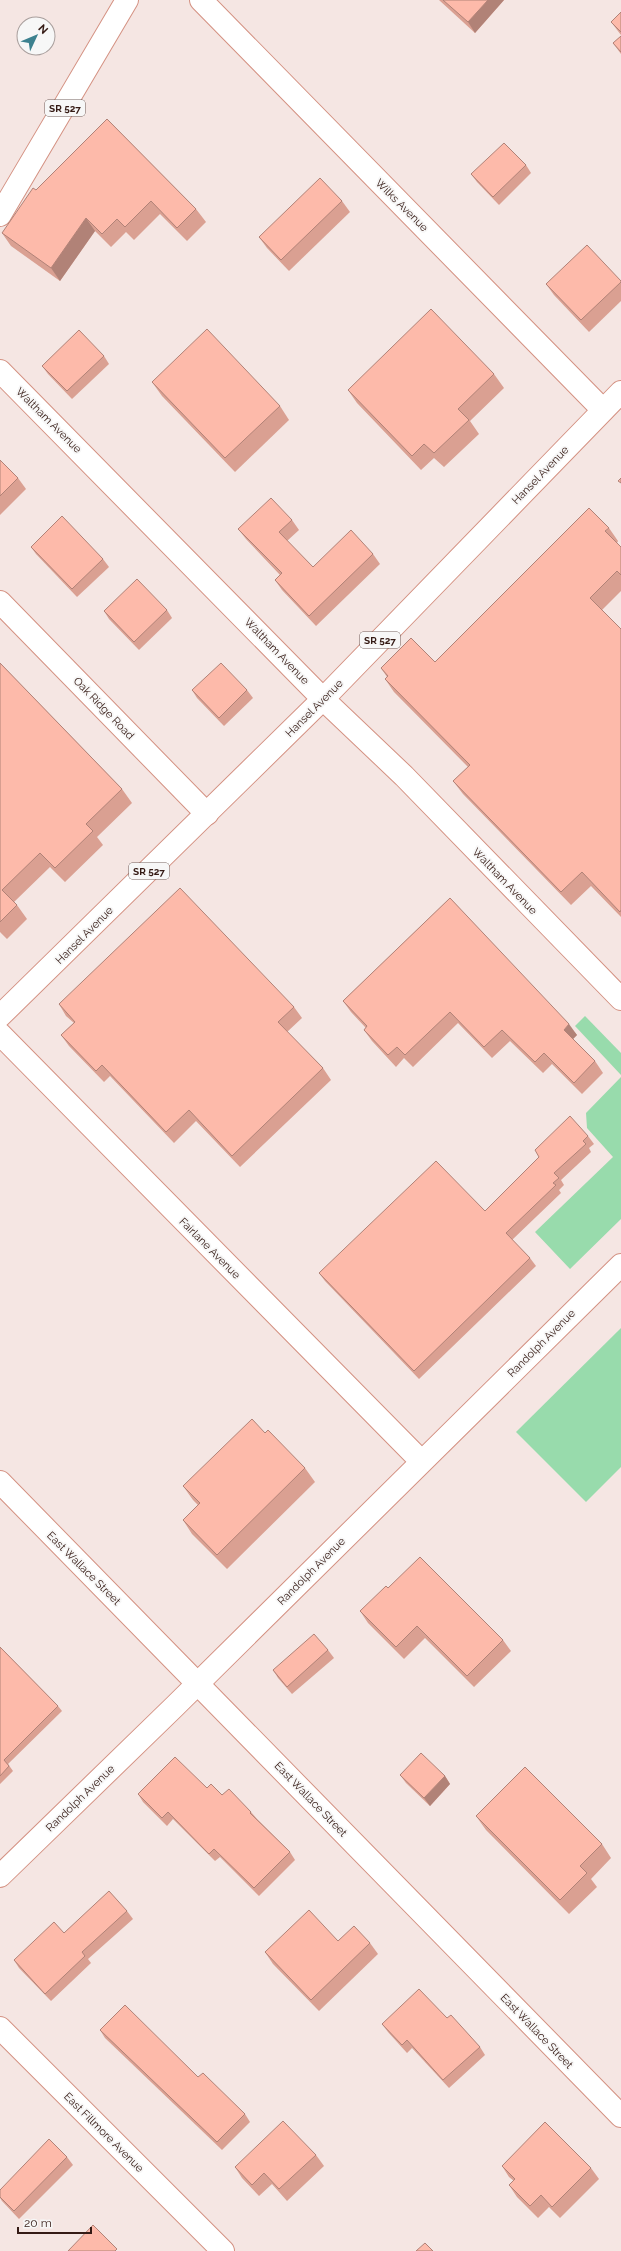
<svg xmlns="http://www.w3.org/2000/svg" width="621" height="2251" font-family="Raleway,sans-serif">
<rect width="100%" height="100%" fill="#f5e6e3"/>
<g fill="#98dbac">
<path d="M 585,1016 L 621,1053 L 621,1075 L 575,1026 Z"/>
<path d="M 621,1077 L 621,1219 L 570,1269 L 535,1232 L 613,1157 L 587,1128 L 586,1113 Z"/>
<path d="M 621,1328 L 621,1467 L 586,1502 L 516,1432 Z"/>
</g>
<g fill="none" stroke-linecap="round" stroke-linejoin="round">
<g stroke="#d49182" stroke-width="24">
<g id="minor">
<path d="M 201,0 L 603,410"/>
<path d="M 0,371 L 323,699 L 404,776 L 621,999"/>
<path d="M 0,1034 L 421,1461"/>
<path d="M 0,1482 L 621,2116"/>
<path d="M 0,1876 L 175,1706 L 621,1265"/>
<path d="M 0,2028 L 223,2251"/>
</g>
</g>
<g stroke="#d49182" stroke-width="24">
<g id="major">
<path d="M 0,215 L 127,0"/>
<path d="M 0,602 L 207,814"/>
<path d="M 0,1016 L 323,699 L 621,392"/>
</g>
</g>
<use href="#minor" stroke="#fff" stroke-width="22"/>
<use href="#major" stroke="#fff" stroke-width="22"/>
</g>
<g fill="#daa092">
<path d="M 439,0 L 504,0 L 475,33 Z"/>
<path d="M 621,12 L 621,35 L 611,22 Z"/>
<path d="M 621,36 L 621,54 L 613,43 Z"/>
<path d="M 107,119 L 196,209 L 206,222 L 187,241 L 160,214 L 134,240 L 126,232 L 111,247 L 95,231 L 60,281 L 11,246 L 2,233 L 36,190 Z"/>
<path d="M 526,165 L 531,173 L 499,205 L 477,182 L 471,174 Z"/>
<path d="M 342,201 L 350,212 L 289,271 L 267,248 L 259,237 Z"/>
<path d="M 621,281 L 621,301 L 589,332 L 554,295 L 546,284 Z"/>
<path d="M 104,356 L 109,364 L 72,399 L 48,374 L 42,366 Z"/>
<path d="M 494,374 L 504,388 L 470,421 L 479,434 L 444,467 L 434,458 L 421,470 L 357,403 L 348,390 Z"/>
<path d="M 152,382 L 280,406 L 289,420 L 235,472 L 162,396 Z"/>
<path d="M 0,460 L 18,478 L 26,489 L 0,515 Z"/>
<path d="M 292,520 L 299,530 L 287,541 L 313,567 L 373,554 L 380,564 L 316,626 L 282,590 L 275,580 L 280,575 L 246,539 L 238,529 Z"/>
<path d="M 609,528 L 618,541 L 617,543 L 621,547 L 621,591 L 602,610 L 621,629 L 621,917 L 591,886 L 571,905 L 463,794 L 453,781 L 468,767 L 394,692 L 385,679 L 387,677 L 381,668 L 435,662 Z"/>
<path d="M 31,547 L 103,559 L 109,567 L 77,597 L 36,554 Z"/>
<path d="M 167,610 L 172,618 L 139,650 L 109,619 L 104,611 Z"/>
<path d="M 0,663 L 122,789 L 132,803 L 97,837 L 103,845 L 65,882 L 50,867 L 14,902 L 17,905 L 27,919 L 7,939 L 0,932 Z"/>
<path d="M 192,690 L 247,690 L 253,698 L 224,726 L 197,698 Z"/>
<path d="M 450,898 L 577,1035 L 573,1039 L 595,1061 L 603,1073 L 582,1094 L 552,1064 L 543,1073 L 510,1041 L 492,1058 L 458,1023 L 413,1067 L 404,1058 L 396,1067 L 372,1041 L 364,1030 L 366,1028 L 351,1012 L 343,1001 Z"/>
<path d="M 59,1004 L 294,1007 L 302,1018 L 287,1032 L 323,1068 L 331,1080 L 240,1167 L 196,1121 L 174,1143 L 110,1076 L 104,1082 L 69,1046 L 61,1035 L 74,1023 L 66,1016 Z"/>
<path d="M 588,1136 L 594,1144 L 589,1148 L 591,1152 L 561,1180 L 564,1185 L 559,1190 L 561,1193 L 512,1240 L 530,1258 L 536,1266 L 419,1379 L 325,1281 L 319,1273 L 485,1211 Z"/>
<path d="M 265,1433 L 305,1468 L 315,1482 L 227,1569 L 192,1534 L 183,1520 L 198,1505 L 193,1500 L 183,1486 Z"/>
<path d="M 388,1588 L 503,1640 L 511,1651 L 474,1687 L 425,1638 L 404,1659 L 368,1623 L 360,1611 Z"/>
<path d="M 0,1647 L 58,1706 L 62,1711 L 8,1764 L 13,1771 L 0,1784 Z"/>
<path d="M 328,1650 L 334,1658 L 292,1694 L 278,1678 L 273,1670 Z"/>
<path d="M 400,1775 L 445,1776 L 450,1784 L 430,1806 L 406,1783 Z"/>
<path d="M 207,1788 L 222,1795 L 251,1812 L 257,1819 L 290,1852 L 295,1860 L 259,1896 L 220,1857 L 215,1861 L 173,1819 L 167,1826 L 143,1802 L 138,1794 Z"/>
<path d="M 476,1816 L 602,1844 L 611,1858 L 591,1879 L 597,1887 L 569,1914 L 486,1830 Z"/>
<path d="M 127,1911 L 133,1919 L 88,1959 L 91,1963 L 51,2001 L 19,1968 L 14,1960 L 64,1933 Z"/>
<path d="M 338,1941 L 370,1943 L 378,1954 L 319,2011 L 273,1964 L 265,1952 Z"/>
<path d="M 447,2018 L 480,2047 L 485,2055 L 449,2088 L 412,2048 L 407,2053 L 388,2032 L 382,2024 Z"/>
<path d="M 100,2030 L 198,2077 L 245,2114 L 250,2122 L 222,2150 L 105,2038 Z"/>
<path d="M 316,2155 L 324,2166 L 287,2201 L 272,2184 L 259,2196 L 242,2178 L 235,2167 Z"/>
<path d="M 67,2157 L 73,2165 L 19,2219 L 2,2201 L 0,2198 L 0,2190 Z"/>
<path d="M 502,2166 L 591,2168 L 599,2179 L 560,2218 L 549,2207 L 538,2218 L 517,2197 L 509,2185 L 514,2181 L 509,2177 Z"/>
</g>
<g fill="#b18277">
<path d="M 488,0 L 504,0 L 475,33 L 468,22 Z"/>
<path d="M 86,218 L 95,231 L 60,281 L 51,268 Z"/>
<path d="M 569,1024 L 577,1035 L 571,1041 L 564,1030 Z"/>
<path d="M 445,1776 L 450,1784 L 430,1806 L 424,1798 Z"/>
</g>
<g fill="#fdbaaa" stroke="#b18277">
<path d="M 443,0 L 488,0 L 468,22 Z"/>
<path d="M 621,12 L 621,32 L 611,22 Z"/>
<path d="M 621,36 L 621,52 L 613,43 Z"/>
<path d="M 107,119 L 196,209 L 177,228 L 151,201 L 125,227 L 117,219 L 102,234 L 86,218 L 51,268 L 2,233 L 33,188 L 36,190 Z"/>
<path d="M 504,143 L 526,165 L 493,197 L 471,174 Z"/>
<path d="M 320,178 L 342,201 L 281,260 L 259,237 Z"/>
<path d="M 587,245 L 621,281 L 621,282 L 581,320 L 546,284 Z"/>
<path d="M 431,309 L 494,374 L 458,409 L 469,420 L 434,453 L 424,444 L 412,456 L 348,390 Z"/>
<path d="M 207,329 L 280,406 L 225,458 L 152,382 Z"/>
<path d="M 79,330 L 104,356 L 67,391 L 42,366 Z"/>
<path d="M 0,460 L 18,478 L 0,496 Z"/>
<path d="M 621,478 L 621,483 L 618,481 Z"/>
<path d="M 271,498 L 292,520 L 279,532 L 313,567 L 351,530 L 373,554 L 309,616 L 275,580 L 282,573 L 238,529 Z"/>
<path d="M 589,508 L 609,528 L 605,531 L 621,547 L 621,575 L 617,571 L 590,598 L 621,629 L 621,910 L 620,912 L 582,872 L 561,892 L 453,781 L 470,765 L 385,679 L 388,676 L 381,668 L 411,638 L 435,662 Z"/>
<path d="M 62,516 L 103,559 L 72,589 L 31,547 Z"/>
<path d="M 137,579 L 167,610 L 134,642 L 104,611 Z"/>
<path d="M 0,663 L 122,789 L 86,824 L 93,831 L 55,868 L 40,853 L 2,890 L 17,905 L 0,922 Z"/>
<path d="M 221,663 L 247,690 L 219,718 L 192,690 Z"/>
<path d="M 180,888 L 294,1007 L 278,1022 L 323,1068 L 232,1156 L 189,1110 L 166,1132 L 102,1065 L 96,1071 L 61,1035 L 75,1022 L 59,1004 Z"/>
<path d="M 450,898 L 569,1024 L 564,1030 L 595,1061 L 574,1083 L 544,1053 L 535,1062 L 502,1030 L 484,1047 L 450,1012 L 405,1055 L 397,1047 L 388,1055 L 364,1030 L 367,1026 L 343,1001 Z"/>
<path d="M 570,1116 L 588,1136 L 583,1141 L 586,1144 L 554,1173 L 559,1178 L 553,1183 L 556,1185 L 506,1233 L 530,1258 L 414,1371 L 319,1273 L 436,1161 L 485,1211 L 539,1157 L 535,1150 Z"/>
<path d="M 252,1419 L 265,1433 L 268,1430 L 305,1468 L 217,1555 L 183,1520 L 200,1503 L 183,1486 Z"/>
<path d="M 420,1557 L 503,1640 L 467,1676 L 417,1626 L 396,1647 L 360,1611 L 386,1586 L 388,1588 Z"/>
<path d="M 314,1634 L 328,1650 L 287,1687 L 273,1670 Z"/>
<path d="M 0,1647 L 58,1706 L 4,1760 L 9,1766 L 0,1776 Z"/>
<path d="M 421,1753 L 445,1776 L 424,1798 L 400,1775 Z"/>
<path d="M 175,1757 L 207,1788 L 211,1784 L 222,1795 L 229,1789 L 251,1812 L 250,1813 L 290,1852 L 254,1888 L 214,1849 L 209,1854 L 168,1812 L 162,1818 L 138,1794 Z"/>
<path d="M 525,1767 L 602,1844 L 580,1866 L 587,1873 L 560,1900 L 476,1816 Z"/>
<path d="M 109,1891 L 127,1911 L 82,1952 L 85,1956 L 45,1994 L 14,1960 L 54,1922 L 64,1933 Z"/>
<path d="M 309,1910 L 338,1941 L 354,1926 L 370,1943 L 311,2000 L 265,1952 Z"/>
<path d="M 419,1989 L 447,2018 L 451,2015 L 480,2047 L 443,2080 L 407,2040 L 402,2045 L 382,2024 Z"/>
<path d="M 125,2005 L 198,2077 L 203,2073 L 245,2114 L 217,2142 L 100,2030 Z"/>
<path d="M 283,2121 L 316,2155 L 279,2189 L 264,2173 L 252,2185 L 235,2167 Z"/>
<path d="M 545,2122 L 591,2168 L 552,2207 L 541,2195 L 530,2206 L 509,2185 L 515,2179 L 502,2166 Z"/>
<path d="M 49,2139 L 67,2157 L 14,2211 L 0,2197 L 0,2190 Z"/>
<path d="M 93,2225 L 117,2249 L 115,2251 L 68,2251 Z"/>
<path d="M 425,2243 L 433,2251 L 416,2251 Z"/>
</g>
<g text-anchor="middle" stroke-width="3.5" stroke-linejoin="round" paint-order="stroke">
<g fill="#f7f7f7" stroke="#6f5d59" stroke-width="1">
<rect x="45" y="100" width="40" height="16" rx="3"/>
<rect x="360" y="632" width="40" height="16" rx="3"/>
<rect x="129" y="863" width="40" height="16" rx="3"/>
</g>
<g font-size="10" font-weight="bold" fill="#351b15">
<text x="65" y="112">SR 527</text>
<text x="380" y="644">SR 527</text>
<text x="149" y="875">SR 527</text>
</g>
<g font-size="11" fill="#351b15" stroke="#f7f7f7">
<text transform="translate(402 205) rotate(45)" y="4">Wilks Avenue</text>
<text transform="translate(49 420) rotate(45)" y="4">Waltham Avenue</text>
<text transform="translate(540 475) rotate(-46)" y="4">Hansel Avenue</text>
<text transform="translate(277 651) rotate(46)" y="4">Waltham Avenue</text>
<text transform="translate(104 708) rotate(46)" y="4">Oak Ridge Road</text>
<text transform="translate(314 708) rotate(-45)" y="4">Hansel Avenue</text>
<text transform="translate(505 881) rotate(46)" y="4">Waltham Avenue</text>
<text transform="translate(84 935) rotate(-45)" y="4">Hansel Avenue</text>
<text transform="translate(210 1248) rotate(45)" y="4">Fairlane Avenue</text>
<text transform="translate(541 1343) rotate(-45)" y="4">Randolph Avenue</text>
<text transform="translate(84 1568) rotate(45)" y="4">East Wallace Street</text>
<text transform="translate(311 1571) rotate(-45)" y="4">Randolph Avenue</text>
<text transform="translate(80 1798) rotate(-44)" y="4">Randolph Avenue</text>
<text transform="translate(311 1799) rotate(46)" y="4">East Wallace Street</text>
<text transform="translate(537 2031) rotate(46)" y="4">East Wallace Street</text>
<text transform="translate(104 2132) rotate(45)" y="4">East Fillmore Avenue</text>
</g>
</g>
<g transform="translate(36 36) rotate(46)"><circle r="19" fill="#f7f7f7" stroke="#a99f9d"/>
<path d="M0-3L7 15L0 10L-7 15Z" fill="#3c818f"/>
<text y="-6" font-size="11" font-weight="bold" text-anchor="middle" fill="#351b15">N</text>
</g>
<path d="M18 2227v6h73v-6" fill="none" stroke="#351b15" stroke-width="2"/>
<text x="24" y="2227" font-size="12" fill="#351b15" stroke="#f7f7f7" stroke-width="3" paint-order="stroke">20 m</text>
</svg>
